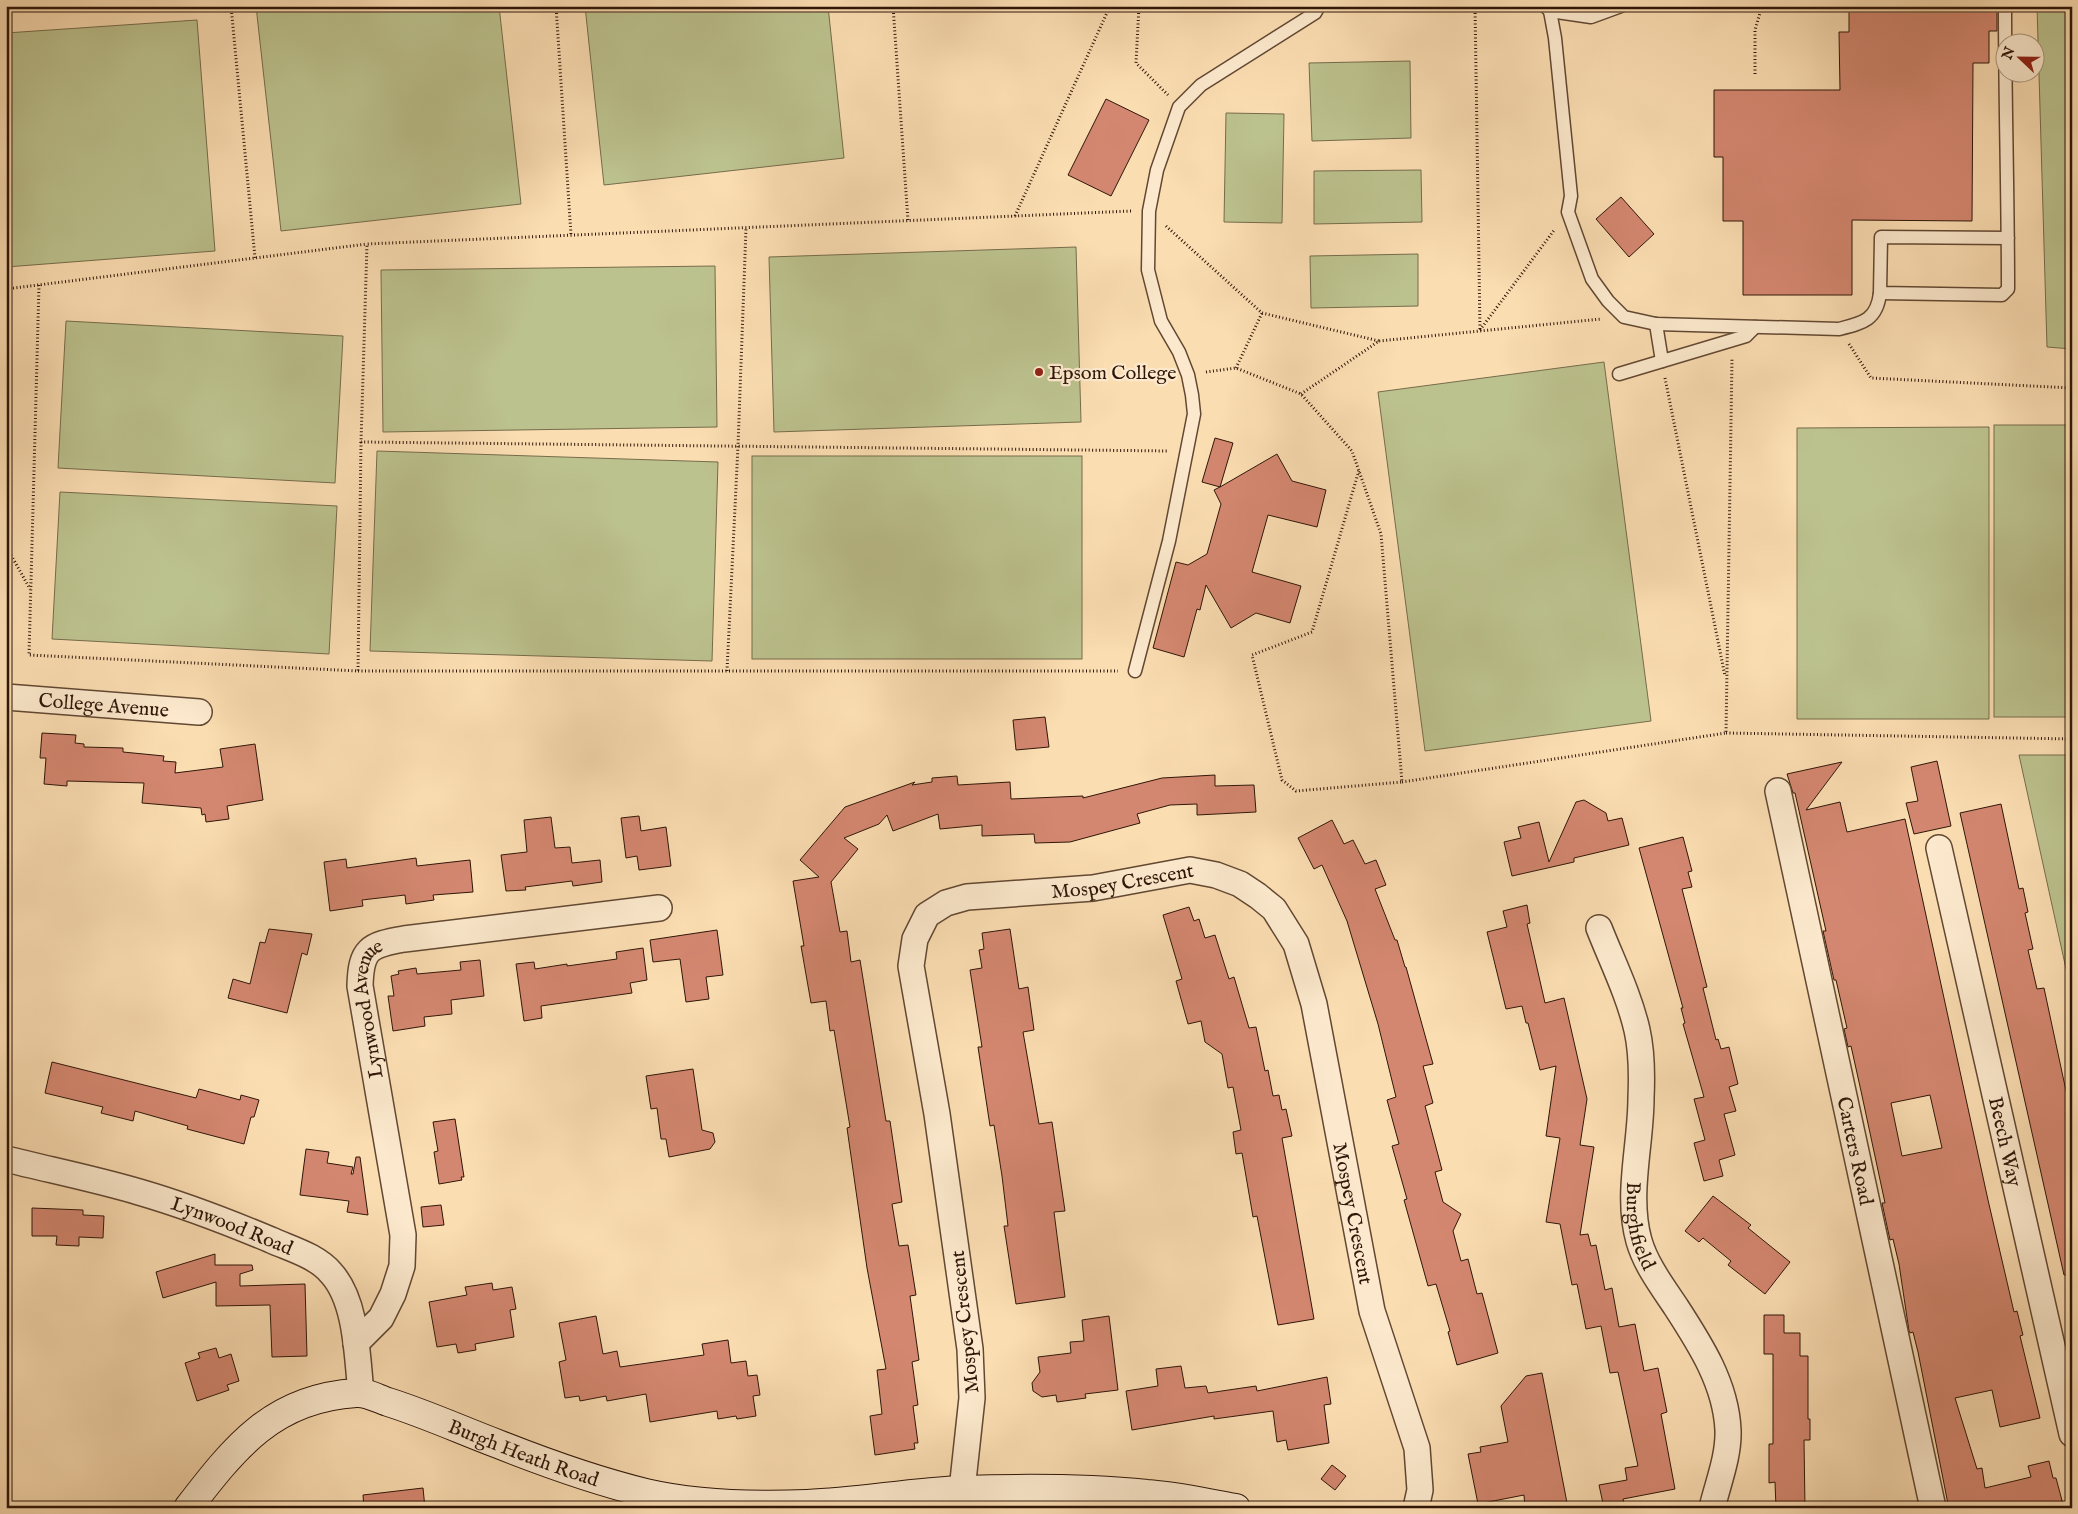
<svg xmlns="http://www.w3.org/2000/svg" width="2078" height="1514" font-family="'IM FELL English',serif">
<rect width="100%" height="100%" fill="#fbddb2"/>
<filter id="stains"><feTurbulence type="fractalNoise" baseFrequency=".004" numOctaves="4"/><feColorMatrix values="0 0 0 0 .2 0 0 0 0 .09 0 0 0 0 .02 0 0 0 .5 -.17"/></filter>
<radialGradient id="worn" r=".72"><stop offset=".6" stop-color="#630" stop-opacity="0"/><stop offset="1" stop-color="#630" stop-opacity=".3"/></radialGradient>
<g fill="#bcc28e" stroke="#766c4b">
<path d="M 256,6 L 499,6 L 521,204 L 281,231 Z"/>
<path d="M 585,6 L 828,6 L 844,158 L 604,185 Z"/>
<path d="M 2037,6 L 2072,6 L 2072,349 L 2047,347 Z"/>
<path d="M 197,20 L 215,251 L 6,267 L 6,33 Z"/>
<path d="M 1410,61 L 1411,138 L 1312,141 L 1309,63 Z"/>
<path d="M 1226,113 L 1284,114 L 1282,223 L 1224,222 Z"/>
<path d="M 1421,170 L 1422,222 L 1314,224 L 1314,171 Z"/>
<path d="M 1076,247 L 1081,422 L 774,432 L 769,257 Z"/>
<path d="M 1418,254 L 1418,306 L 1311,308 L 1310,256 Z"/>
<path d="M 715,266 L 717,427 L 383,432 L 381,270 Z"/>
<path d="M 66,321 L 343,336 L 335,483 L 58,468 Z"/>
<path d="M 1604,362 L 1651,721 L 1425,751 L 1378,392 Z"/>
<rect x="1994" y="425" width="78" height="292"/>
<path d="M 1989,427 L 1989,719 L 1797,719 L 1797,428 Z"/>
<path d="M 377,451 L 718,462 L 712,661 L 370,651 Z"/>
<rect x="752" y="456" width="330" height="203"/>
<path d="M 60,492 L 337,506 L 329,654 L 52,639 Z"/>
<path d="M 2019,755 L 2072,755 L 2072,996 Z"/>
</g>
<g fill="#d48770" stroke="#2f1608" fill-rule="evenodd">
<path d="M 1849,6 L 1997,6 L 1997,31 L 1989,31 L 1989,63 L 1973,63 L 1972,221 L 1852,220 L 1852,295 L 1743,295 L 1743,221 L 1723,221 L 1723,157 L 1714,157 L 1714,90 L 1840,90 L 1839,32 L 1849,32 Z"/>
<path d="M 1106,99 L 1149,120 L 1111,196 L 1068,175 Z"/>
<path d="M 1621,197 L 1654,234 L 1629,257 L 1596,219 Z"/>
<path d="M 1215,438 L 1233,443 L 1220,487 L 1277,454 L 1292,481 L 1326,490 L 1317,527 L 1268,515 L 1252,572 L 1301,586 L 1290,623 L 1256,613 L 1231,628 L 1206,585 L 1200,610 L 1197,609 L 1184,657 L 1153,648 L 1176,562 L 1188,565 L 1207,554 L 1221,504 L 1214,490 L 1220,487 L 1202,482 Z"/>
<path d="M 1045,717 L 1049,747 L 1016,750 L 1013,720 Z"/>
<path d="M 42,733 L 76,735 L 75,743 L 84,744 L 84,747 L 123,748 L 123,752 L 164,756 L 163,761 L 176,762 L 175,773 L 223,767 L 220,749 L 255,744 L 263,800 L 227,806 L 229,819 L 206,822 L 205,814 L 202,815 L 201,808 L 142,803 L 144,783 L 67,781 L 67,786 L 44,784 L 46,758 L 40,758 Z"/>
<path d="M 1937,761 L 1951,826 L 1914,834 L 1906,803 L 1918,801 L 1911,767 Z"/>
<path d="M 1842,762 L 1806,810 L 1840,802 L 1847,832 L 1905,819 L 1988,1200 L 2014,1312 L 2017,1311 L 2023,1335 L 2020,1336 L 2040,1418 L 2000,1427 L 1992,1390 L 1955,1398 L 1977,1469 L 1982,1468 L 1985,1488 L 2031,1477 L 2028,1466 L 2049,1461 L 2053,1478 L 2056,1478 L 2064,1508 L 1950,1508 L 1948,1504 L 1918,1352 L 1913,1332 L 1910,1333 L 1909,1331 L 1899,1264 L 1893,1239 L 1890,1240 L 1882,1203 L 1885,1203 L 1861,1091 L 1851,1046 L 1848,1047 L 1844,1029 L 1847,1028 L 1836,980 L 1834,980 L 1823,931 L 1826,931 L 1795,793 L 1793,793 L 1787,774 ZM 1930,1095 L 1942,1148 L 1902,1156 L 1891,1103 Z"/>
<path d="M 1215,775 L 1215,786 L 1254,785 L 1256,812 L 1197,815 L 1197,804 L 1170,805 L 1137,814 L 1140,823 L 1070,842 L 1035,843 L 1034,834 L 982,836 L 982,825 L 940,829 L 938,814 L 893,831 L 887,815 L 879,824 L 844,838 L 858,849 L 831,882 L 840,932 L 847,931 L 851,962 L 860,960 L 886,1121 L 890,1121 L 902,1202 L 892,1204 L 899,1246 L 908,1245 L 916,1295 L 910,1296 L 919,1360 L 912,1362 L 918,1405 L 913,1406 L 918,1443 L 914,1443 L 915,1449 L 875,1455 L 870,1416 L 882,1414 L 877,1370 L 886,1369 L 867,1268 L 847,1128 L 850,1127 L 834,1030 L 830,1031 L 826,1001 L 811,1003 L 801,946 L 804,946 L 793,881 L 819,877 L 800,860 L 845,807 L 915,782 L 912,785 L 932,782 L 932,778 L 957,776 L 958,785 L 1010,782 L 1011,799 L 1083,796 L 1083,798 L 1162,778 Z"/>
<path d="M 1584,800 L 1606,813 L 1608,821 L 1622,818 L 1629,845 L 1574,858 L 1574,862 L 1512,876 L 1504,842 L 1521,838 L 1518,827 L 1539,822 L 1549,862 L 1576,802 Z"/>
<path d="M 2001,804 L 2019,889 L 2023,888 L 2028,912 L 2025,913 L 2033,949 L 2028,950 L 2037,989 L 2044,988 L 2072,1119 L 2072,1274 L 2064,1275 L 1960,813 Z"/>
<path d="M 639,816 L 641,831 L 666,827 L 671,866 L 639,870 L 637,856 L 626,858 L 621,818 Z"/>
<path d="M 551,817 L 555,848 L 570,847 L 572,863 L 600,860 L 602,882 L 573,886 L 572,881 L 525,887 L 526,890 L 506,891 L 501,855 L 527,852 L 524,820 Z"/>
<path d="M 1332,820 L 1344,844 L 1353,840 L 1365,864 L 1376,860 L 1386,885 L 1375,889 L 1395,940 L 1397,940 L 1405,967 L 1406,967 L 1433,1064 L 1423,1066 L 1433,1103 L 1425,1106 L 1442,1170 L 1435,1172 L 1443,1202 L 1461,1214 L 1453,1231 L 1461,1261 L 1468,1259 L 1477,1294 L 1482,1293 L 1498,1353 L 1457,1365 L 1448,1332 L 1450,1331 L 1436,1284 L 1428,1286 L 1404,1200 L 1407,1199 L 1392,1146 L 1399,1144 L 1387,1100 L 1396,1097 L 1378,1024 L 1347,921 L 1322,865 L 1314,869 L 1298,838 Z"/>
<path d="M 1683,837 L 1692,871 L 1688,872 L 1692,887 L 1682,889 L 1707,987 L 1703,988 L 1716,1040 L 1718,1039 L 1721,1049 L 1729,1047 L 1738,1084 L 1729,1087 L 1736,1111 L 1724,1114 L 1735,1155 L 1719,1160 L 1723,1176 L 1704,1181 L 1694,1143 L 1705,1140 L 1694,1099 L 1704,1097 L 1683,1024 L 1685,1023 L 1681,1008 L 1683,1008 L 1639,848 Z"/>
<path d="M 416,858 L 417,866 L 470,860 L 473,892 L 433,895 L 434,900 L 406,904 L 405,895 L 362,900 L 363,906 L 330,911 L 324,862 L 346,859 L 347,868 Z"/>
<path d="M 1527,905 L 1530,923 L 1527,924 L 1545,1003 L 1564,998 L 1587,1099 L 1580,1145 L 1594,1147 L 1580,1235 L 1588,1234 L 1591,1246 L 1596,1245 L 1605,1290 L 1612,1288 L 1619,1327 L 1635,1324 L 1644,1371 L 1658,1368 L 1667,1412 L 1661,1414 L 1675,1489 L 1623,1499 L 1625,1508 L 1604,1508 L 1599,1485 L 1627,1480 L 1625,1468 L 1638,1466 L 1618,1372 L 1610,1373 L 1601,1326 L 1586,1329 L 1577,1284 L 1572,1285 L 1560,1224 L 1546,1222 L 1560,1138 L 1546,1136 L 1556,1066 L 1540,1070 L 1528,1023 L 1526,1023 L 1522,1006 L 1506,1009 L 1487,932 L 1507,927 L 1503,911 Z"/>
<path d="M 1189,907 L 1194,921 L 1199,919 L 1205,938 L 1215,935 L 1229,979 L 1234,977 L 1249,1028 L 1256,1027 L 1265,1071 L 1268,1070 L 1273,1096 L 1279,1095 L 1282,1110 L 1286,1109 L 1292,1136 L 1282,1138 L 1314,1319 L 1278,1325 L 1257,1216 L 1253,1217 L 1242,1153 L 1236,1154 L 1233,1132 L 1241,1130 L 1233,1087 L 1228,1088 L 1222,1054 L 1205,1042 L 1201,1021 L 1188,1024 L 1176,981 L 1182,979 L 1163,915 Z"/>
<path d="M 269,929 L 312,934 L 307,955 L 302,953 L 287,1013 L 228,998 L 233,979 L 250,984 L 260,942 L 265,943 Z"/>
<path d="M 1010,929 L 1019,989 L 1028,987 L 1034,1030 L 1023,1032 L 1039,1124 L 1052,1122 L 1065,1211 L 1054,1212 L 1065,1297 L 1016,1304 L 1004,1226 L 1008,1226 L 1002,1176 L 994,1125 L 990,1126 L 978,1047 L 982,1047 L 970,970 L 982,968 L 979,950 L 984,949 L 982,933 Z"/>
<path d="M 717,930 L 723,975 L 706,977 L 709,999 L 686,1002 L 680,959 L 653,962 L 650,940 Z"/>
<path d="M 643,948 L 647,980 L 630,983 L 632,993 L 541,1006 L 542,1018 L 524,1021 L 516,964 L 534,962 L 535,969 L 567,964 L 567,966 L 617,959 L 616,952 Z"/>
<path d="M 480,960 L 484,996 L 451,1000 L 452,1014 L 424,1017 L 425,1026 L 393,1031 L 388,996 L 394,996 L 391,976 L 399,974 L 398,971 L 416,968 L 417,974 L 461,970 L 460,962 Z"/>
<path d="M 52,1062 L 196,1098 L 199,1089 L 240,1100 L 241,1095 L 259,1100 L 254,1117 L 251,1117 L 244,1144 L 187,1129 L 188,1126 L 135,1111 L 133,1121 L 101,1113 L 103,1107 L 45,1093 Z"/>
<path d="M 693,1069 L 702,1130 L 713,1133 L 715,1142 L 710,1149 L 669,1157 L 666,1139 L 661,1139 L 657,1108 L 651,1109 L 646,1076 Z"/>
<path d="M 455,1119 L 464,1177 L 461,1177 L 462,1180 L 439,1184 L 434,1152 L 438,1151 L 433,1122 Z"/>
<path d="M 306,1149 L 329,1152 L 327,1163 L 353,1167 L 351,1174 L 353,1174 L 356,1157 L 360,1157 L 368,1215 L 347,1212 L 349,1201 L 300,1195 Z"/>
<path d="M 1713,1196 L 1751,1225 L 1748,1228 L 1790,1262 L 1765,1294 L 1728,1265 L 1731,1261 L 1703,1238 L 1699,1242 L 1685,1231 Z"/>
<path d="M 441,1205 L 444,1225 L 423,1227 L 421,1207 Z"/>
<path d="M 32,1208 L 83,1210 L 83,1215 L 104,1216 L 103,1238 L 79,1237 L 79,1246 L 56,1245 L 57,1236 L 32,1236 Z"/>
<path d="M 215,1254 L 215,1265 L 252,1265 L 253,1270 L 240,1274 L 240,1286 L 305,1284 L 307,1356 L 272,1357 L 270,1305 L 216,1306 L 216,1282 L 163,1298 L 156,1272 Z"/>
<path d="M 492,1283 L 493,1290 L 512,1287 L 516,1309 L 510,1310 L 514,1337 L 475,1344 L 476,1350 L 458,1353 L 456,1344 L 437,1347 L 429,1302 L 467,1295 L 465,1287 Z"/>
<path d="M 1764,1315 L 1784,1315 L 1784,1333 L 1800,1333 L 1800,1356 L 1808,1356 L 1808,1419 L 1810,1419 L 1810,1440 L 1804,1440 L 1805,1508 L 1776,1508 L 1775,1482 L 1769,1483 L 1769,1444 L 1773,1444 L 1773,1354 L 1764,1354 Z"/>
<path d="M 596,1316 L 603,1354 L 617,1351 L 620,1367 L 704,1355 L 702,1344 L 728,1340 L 731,1363 L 746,1361 L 748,1376 L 757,1375 L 760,1395 L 753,1396 L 756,1416 L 737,1419 L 736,1416 L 718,1419 L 717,1411 L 650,1422 L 646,1394 L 607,1401 L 606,1396 L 580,1401 L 579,1396 L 565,1398 L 559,1362 L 566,1360 L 559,1323 Z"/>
<path d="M 1109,1316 L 1118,1390 L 1085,1394 L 1086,1398 L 1057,1402 L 1056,1395 L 1042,1397 L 1033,1391 L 1032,1383 L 1040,1372 L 1038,1357 L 1071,1353 L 1070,1342 L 1084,1341 L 1082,1320 Z"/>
<path d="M 216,1348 L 219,1358 L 231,1354 L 239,1381 L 227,1385 L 229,1390 L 197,1401 L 185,1363 L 200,1358 L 198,1353 Z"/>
<path d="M 1181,1366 L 1185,1388 L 1206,1386 L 1208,1393 L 1256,1386 L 1257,1391 L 1327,1377 L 1331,1404 L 1324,1405 L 1329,1443 L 1288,1450 L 1286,1440 L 1277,1442 L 1273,1411 L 1214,1419 L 1214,1416 L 1132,1430 L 1126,1391 L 1158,1386 L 1156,1369 Z"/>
<path d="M 1542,1373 L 1568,1508 L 1525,1508 L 1524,1495 L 1478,1504 L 1468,1454 L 1481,1452 L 1480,1447 L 1508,1442 L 1501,1406 L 1526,1376 Z"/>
<path d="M 1332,1465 L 1346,1476 L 1335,1490 L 1321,1479 Z"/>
<path d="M 423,1488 L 425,1508 L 364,1508 L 363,1495 Z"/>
</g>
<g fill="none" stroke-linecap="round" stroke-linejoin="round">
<g stroke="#624832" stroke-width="15">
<g id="lane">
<path d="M 1545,6 L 1550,11 L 1591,17 L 1621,6"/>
<path d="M 2005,6 C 2005,101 2008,195 2008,289 L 2002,295 L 1880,293 L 1881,237 L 2008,238"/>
<path d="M 1550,11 L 1555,38 L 1571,196 L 1568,212 L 1592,279 L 1608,301 L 1624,317 L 1656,324 L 1839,329 C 1863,323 1877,320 1880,293"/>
<path d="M 1656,324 L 1662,361"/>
<path d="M 1619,374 L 1746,336 L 1755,327"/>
<path d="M 1135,671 L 1169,541 L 1194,414 L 1192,395 L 1188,375 L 1179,352 L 1161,321 L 1148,270 L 1149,211 L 1157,170 L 1179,107 L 1201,85 L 1315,13 L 1319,6"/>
<path d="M 1102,1490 L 1104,1508"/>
</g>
</g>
<g stroke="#624832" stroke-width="28">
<g id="street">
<path id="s1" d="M 6,697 L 199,712"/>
<path id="s2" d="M 1778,791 L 1933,1508"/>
<path id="s3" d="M 1939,848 L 2072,1434"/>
<path id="s4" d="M 1599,928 C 1612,961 1629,995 1637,1030 C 1642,1052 1642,1076 1641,1098 C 1641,1145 1626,1195 1639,1241 C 1646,1265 1662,1286 1676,1307 C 1700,1344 1726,1384 1728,1430 C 1729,1456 1718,1483 1712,1508"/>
<path id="s5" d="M 6,1159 C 50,1170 95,1179 139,1192 C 184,1205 228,1222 271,1240 C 291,1249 317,1256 331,1273 C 357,1301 357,1357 361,1393"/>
<path id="s6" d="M 356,1343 L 381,1318 L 393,1294 L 402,1266 L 403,1235 L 360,986 C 361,949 369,945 404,939 L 659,908"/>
<path id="s7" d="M 962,1490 L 972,1398 L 970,1349 L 937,1114 L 911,966 L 915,939 L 927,915 L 946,903 L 967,897 L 1093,888 L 1190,870 L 1216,875 L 1240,884 L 1258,896 L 1274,909 L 1296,944 L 1314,1004 L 1372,1311 L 1417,1448 L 1420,1490 L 1416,1508"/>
</g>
</g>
<g stroke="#2f1608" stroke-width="30">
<g id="secondary">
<path id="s8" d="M 188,1508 C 235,1447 273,1398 356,1393 C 367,1392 378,1399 388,1402 C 426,1414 461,1430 498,1444 C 546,1463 596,1481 646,1493 C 698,1505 755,1506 807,1504 C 859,1502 911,1492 963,1490 C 1024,1488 1087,1488 1147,1494 C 1177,1496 1206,1503 1236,1508"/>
</g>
</g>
<g stroke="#2f1608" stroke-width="3" stroke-dasharray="1 2.5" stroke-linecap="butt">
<path d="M 231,6 L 255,258"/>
<path d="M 556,6 L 571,235"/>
<path d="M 893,6 L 908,221"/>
<path d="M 1139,6 L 1136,63 L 1168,95"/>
<path d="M 1475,6 L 1480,331"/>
<path d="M 1755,74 L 1755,30 L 1762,6"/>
<path d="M 1131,211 L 367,244 L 361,442 L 1169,451"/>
<path d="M 1015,216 L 1110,6"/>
<path d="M 1166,226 L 1262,313 L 1379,341"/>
<path d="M 39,285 L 29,655 L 358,671 L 361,442"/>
<path d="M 6,289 L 367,244"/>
<path d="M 1480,330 L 1555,229"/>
<path d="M 1849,344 L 1871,378 L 2072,388"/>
<path d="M 1236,368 L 1262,313"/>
<path d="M 1206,372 L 1236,368 L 1301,394 L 1352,451 L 1381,534 L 1402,782 L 1296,791 L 1282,780 L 1252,655 L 1312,632 L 1359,470"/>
<path d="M 1665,378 L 1725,676"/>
<path d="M 1301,394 L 1379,341 L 1601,319"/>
<path d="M 6,546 L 30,589"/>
<path d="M 358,671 L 1118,671"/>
<path d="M 727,671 L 738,446 L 746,228"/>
<path d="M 1726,733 L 2072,739"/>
<path d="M 1402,782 L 1726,733 L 1732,359"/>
</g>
<use href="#lane" stroke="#fce9cd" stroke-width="12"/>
<use href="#street" stroke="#fce9cd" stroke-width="25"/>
<use href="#secondary" stroke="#fce9cd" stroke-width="28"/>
</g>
<circle fill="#8f2418" stroke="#fce9cd" stroke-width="2" cx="1039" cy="372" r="5"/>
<g text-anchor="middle" stroke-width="4.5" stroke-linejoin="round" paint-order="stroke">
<g font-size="20" fill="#2f1608" stroke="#fce9cd" text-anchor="start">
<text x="1049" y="379">Epsom College</text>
</g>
<g font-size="20" fill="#2f1608" stroke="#fce9cd">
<text dy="7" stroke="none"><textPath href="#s1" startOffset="98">College Avenue</textPath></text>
<text dy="7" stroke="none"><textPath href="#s7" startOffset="784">Mospey Crescent</textPath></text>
<text dy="7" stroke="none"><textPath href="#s6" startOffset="354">Lynwood Avenue</textPath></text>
<text dy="7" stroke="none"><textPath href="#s3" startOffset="301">Beech Way</textPath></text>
<text dy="7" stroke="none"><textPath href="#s2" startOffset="368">Carters Road</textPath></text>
<text dy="7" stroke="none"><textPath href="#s7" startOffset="1264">Mospey Crescent</textPath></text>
<text dy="7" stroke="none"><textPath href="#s4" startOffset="306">Burghfield</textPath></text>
<text dy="7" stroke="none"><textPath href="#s5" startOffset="236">Lynwood Road</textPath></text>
<text transform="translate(964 1322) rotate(-96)" y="7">Mospey Crescent</text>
<text dy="7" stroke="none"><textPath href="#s8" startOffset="390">Burgh Heath Road</textPath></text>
</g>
</g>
<rect width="2078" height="1514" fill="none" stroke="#fbddb2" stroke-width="25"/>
<rect x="8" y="8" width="2063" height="1499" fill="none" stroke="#2f1608" stroke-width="2.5"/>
<rect x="12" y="12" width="2053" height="1489" fill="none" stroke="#2f1608"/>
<g transform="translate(2020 58) rotate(292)"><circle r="24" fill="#fce9cd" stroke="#aa957e"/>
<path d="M0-4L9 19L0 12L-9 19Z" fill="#8f2418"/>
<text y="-8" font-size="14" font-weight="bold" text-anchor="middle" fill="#2f1608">N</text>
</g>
<rect width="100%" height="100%" filter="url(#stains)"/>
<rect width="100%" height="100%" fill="url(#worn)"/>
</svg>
